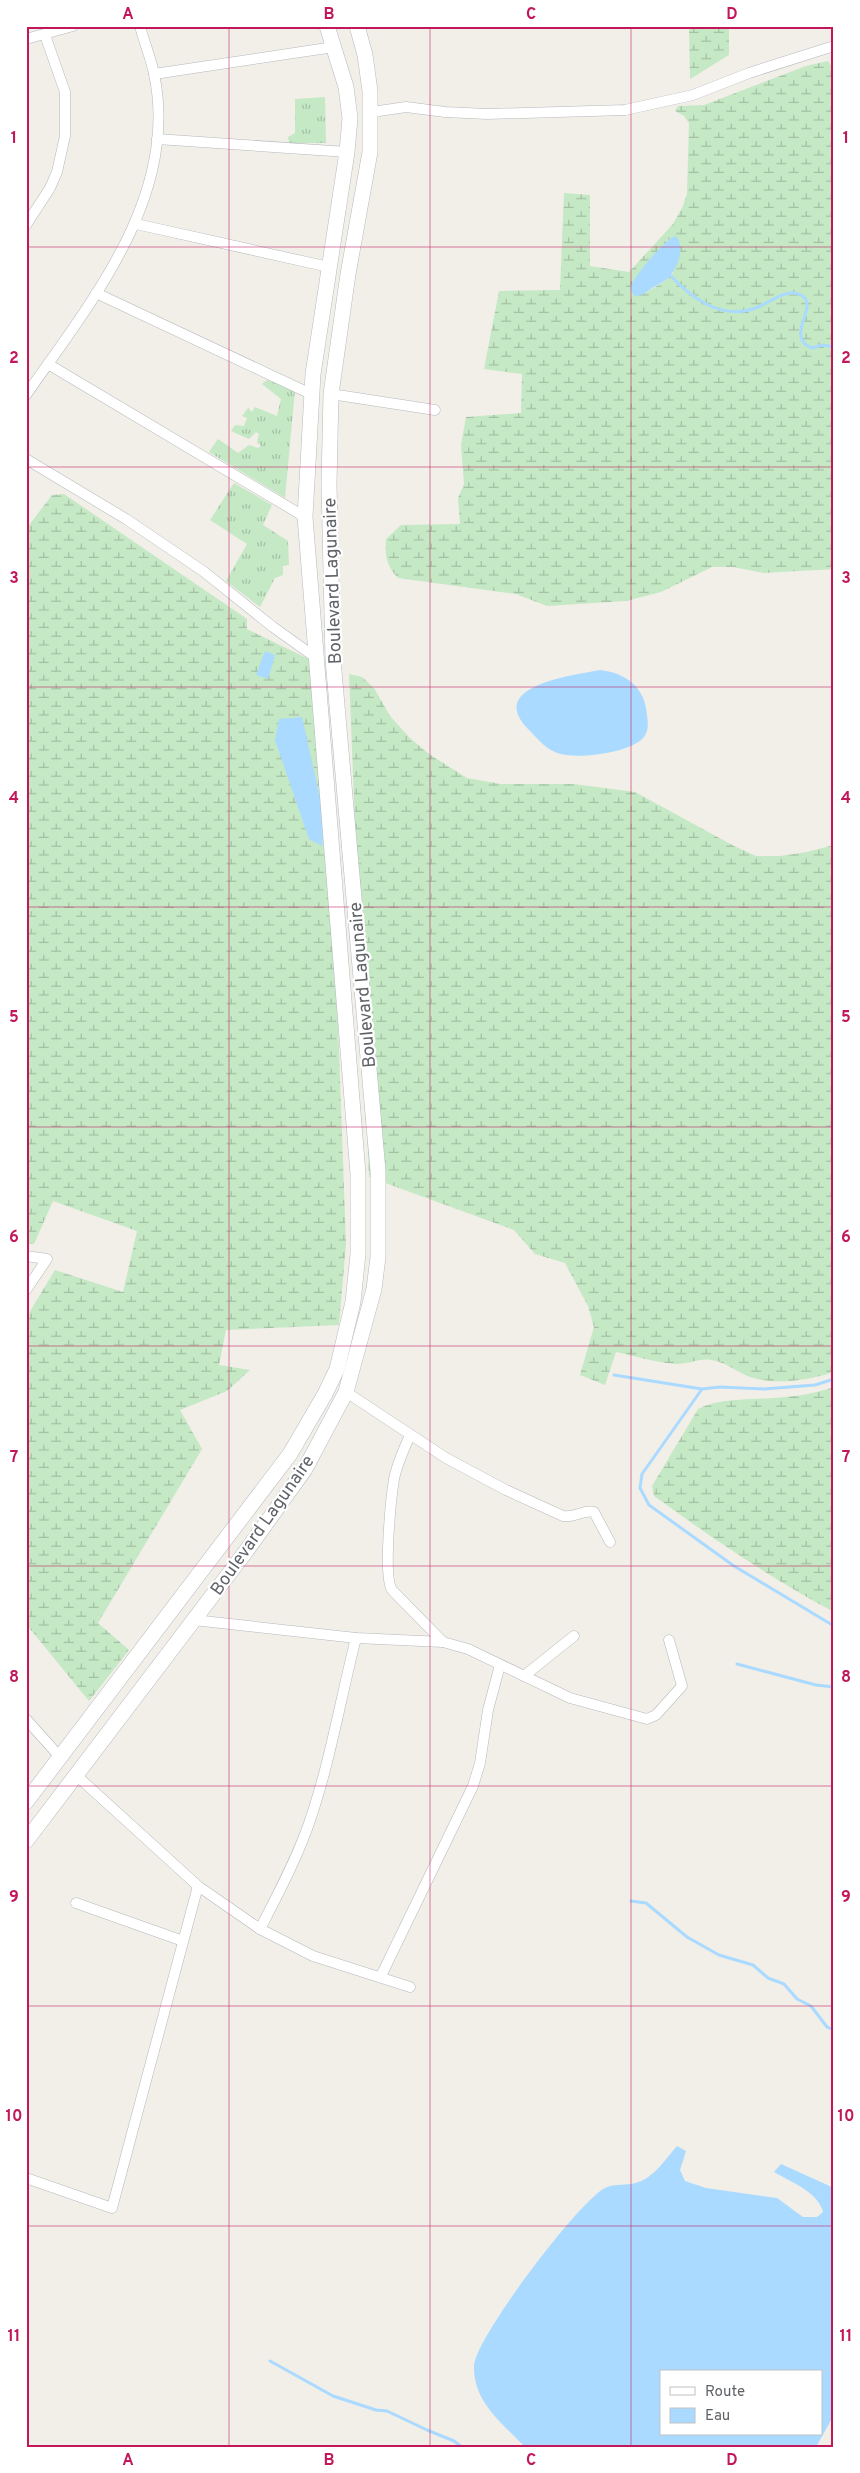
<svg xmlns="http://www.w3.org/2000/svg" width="860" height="2473" font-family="Overpass,sans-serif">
<defs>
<pattern id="grass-tufts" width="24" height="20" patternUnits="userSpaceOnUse" patternTransform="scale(1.25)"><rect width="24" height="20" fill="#c5e8c5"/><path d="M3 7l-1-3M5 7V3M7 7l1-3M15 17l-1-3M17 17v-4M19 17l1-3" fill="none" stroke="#a3c0a4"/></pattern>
<pattern id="wetland-marsh" width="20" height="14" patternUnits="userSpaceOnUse" patternTransform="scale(1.25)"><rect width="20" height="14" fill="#c5e8c5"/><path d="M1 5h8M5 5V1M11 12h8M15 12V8" fill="none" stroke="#a3c0a4"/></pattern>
</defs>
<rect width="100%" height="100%" fill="#f1efe8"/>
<g fill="url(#grass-tufts)">
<path d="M 325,97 L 326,143 L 289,143 L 288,137 L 295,133 L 295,99 Z"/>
<path d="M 267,380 L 295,390 L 285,498 L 209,452 L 218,439 L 238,453 L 249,445 L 258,448 L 261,446 L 257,442 L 259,434 L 256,432 L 249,439 L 231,431 L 235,425 L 244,426 L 247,418 L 242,416 L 248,408 L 252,412 L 255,407 L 277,416 L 281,399 L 262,384 Z"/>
<path d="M 234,483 L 272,505 L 263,525 L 288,541 L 289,565 L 283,566 L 283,575 L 275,578 L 260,607 L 226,581 L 247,544 L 210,520 Z"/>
</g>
<g fill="url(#wetland-marsh)" fill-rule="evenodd">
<path d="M 689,26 L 729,26 L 729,55 L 690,79 Z"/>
<path d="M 828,61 L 834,70 L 834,569 L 764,573 L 733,567 L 712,567 L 661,592 L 626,601 L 547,606 L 516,594 L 398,578 C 386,565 385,556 386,539 L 401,525 L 460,524 L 458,498 L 464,484 L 461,445 L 466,417 L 521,413 L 522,374 L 484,369 L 499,291 L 560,290 L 564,193 L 590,195 L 590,266 L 629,272 L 673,224 L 682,208 L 687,194 L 689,123 L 684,116 L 675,111 L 678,106 L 704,105 L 806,66 ZM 669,239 L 673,273 L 665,281 L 645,293 L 637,277 Z"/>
<path d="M 64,494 L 247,619 L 247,629 L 325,667 L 346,1244 L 339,1325 L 226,1330 L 219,1365 L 250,1370 L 227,1391 L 180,1410 L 202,1449 L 98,1623 L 129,1650 L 89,1701 L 26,1624 L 26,1318 L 55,1270 L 123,1292 L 137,1231 L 53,1201 L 34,1244 L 26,1244 L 26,529 L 52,495 Z"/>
<path d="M 349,674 L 362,677 L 374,688 L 390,716 L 410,738 L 429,754 L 467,778 L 501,784 L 574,784 L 635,792 L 734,846 L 756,856 L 780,856 L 807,852 L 834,845 L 834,1372 C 809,1380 775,1386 750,1377 C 737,1372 726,1362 711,1360 C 700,1358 688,1364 677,1364 C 657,1363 635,1356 616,1352 L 605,1385 L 580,1375 L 594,1327 L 588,1306 L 565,1263 L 535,1254 L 514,1230 L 369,1177 Z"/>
<path d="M 834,1387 L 834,1612 C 770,1578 712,1538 654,1496 L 652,1486 L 698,1409 C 716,1400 734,1400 754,1399 C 780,1398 809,1396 834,1387 Z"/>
</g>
<g fill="#aadaff" fill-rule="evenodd">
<path d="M 676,236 C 686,249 677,270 666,280 C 662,283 657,285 652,288 C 646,292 643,296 635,296 C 632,293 630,290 631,286 C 635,275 666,238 676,236 Z"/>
<path d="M 265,651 L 275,655 L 268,679 L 256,675 Z"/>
<path d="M 600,670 C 626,673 645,687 647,715 C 648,723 649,730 644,737 C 631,753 580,759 561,754 C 547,751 538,739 528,729 C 485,685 576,675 600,670 Z"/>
<path d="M 302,717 L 324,816 L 322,846 L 309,839 L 275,740 L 279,719 Z"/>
<path d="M 677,2146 L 686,2151 L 680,2170 L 685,2181 L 706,2188 L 777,2198 L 803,2217 L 817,2217 L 823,2212 C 818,2192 791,2182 774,2172 L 781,2164 L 834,2188 L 834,2415 L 816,2447 L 525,2447 C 503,2424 473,2402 474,2366 C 475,2338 579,2201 605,2188 C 613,2184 623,2185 631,2184 C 652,2181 664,2161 677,2146 ZM 661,2372 L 821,2372 L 821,2434 L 661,2434 Z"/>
</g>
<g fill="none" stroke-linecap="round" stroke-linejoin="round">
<g stroke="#aadaff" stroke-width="3">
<path d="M 668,273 C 691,298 722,322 758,307 C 771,302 786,288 801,295 C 821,305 783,337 812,348 L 822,345 L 834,347"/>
<path d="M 614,1375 L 702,1389 L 720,1387 L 764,1389 L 815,1385 L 834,1379"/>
<path d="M 702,1389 L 642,1474 L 640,1488 L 649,1505 L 734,1566 L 834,1626"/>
<path d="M 737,1664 L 816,1685 L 834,1687"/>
<path d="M 631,1901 L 646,1903 L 687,1937 L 719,1955 L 753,1965 L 768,1978 L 784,1984 L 797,1999 L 811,2006 L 827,2027 L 834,2030"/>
<path d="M 270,2361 L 333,2396 L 376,2410 L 387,2411 L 427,2430 L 454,2441 L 462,2447"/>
</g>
<g stroke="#b5b8bc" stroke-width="11">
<g id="minor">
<path d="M 26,39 L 73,26"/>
<path d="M 154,74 L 334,47"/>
<path d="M 372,112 L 406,107 L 445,112 L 487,114 L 625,110 L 693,95 L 749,73 L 834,46"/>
<path d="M 157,139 L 347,152"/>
<path d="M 136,224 L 329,267"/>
<path d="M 26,225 L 50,188 L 57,172 L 65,136 L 65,92 L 45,35"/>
<path d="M 96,293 L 311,394"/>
<path d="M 48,364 L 305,517"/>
<path d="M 331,394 L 435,410"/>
<path d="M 26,395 C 91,302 180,195 154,74 C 151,58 144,42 140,26"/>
<path d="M 26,459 L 126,519 L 203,571 L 273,627 L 315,657"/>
<path d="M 26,1256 L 47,1259 L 26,1290"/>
<path d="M 346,1392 L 446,1458 L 506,1490 L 563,1516 C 576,1518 584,1509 594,1512 L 610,1542"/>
<path d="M 410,1435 C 404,1449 397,1464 394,1479 C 391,1498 383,1576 392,1590 L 443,1642"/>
<path d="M 194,1620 L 356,1638 L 443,1642 L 468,1649 L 570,1698 L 647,1719 L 656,1715 L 682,1686 L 669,1640"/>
<path d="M 524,1676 L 574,1636"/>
<path d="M 26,1719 L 60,1757"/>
<path d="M 76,1775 L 198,1886 L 260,1929 L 313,1956 L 410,1987"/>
<path d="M 76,1903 L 183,1941"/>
<path d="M 260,1929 C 277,1896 294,1864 307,1829 C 329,1768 340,1701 356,1638"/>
<path d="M 381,1976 L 473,1786 L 480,1763 L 488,1710 L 500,1665"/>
<path d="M 26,2178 L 112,2208 L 198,1886"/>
</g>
</g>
<g stroke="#b6babf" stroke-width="16">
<g id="secondary">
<path d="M 26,1802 L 290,1454 L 325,1394 L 337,1369 L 353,1302 L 358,1254 L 358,1174 L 305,517 L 313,374 L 347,152 L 350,118 L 346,87 L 327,26"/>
<path d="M 26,1841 L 247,1550 L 305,1469 L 346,1392 L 374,1289 L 378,1257 L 378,1171 L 333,660 L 329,484 L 331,394 L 348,274 L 370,152 L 370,91 L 365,55 L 357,26"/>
</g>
</g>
<use href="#minor" stroke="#fff" stroke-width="10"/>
<use href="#secondary" stroke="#fff" stroke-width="15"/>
</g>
<path fill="none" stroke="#c2185b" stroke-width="1" stroke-opacity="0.55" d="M 229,26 L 229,2447M 430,26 L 430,2447M 631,26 L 631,2447M 26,247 L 834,247M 26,467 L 834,467M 26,687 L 834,687M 26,907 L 834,907M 26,1127 L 834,1127M 26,1346 L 834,1346M 26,1566 L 834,1566M 26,1786 L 834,1786M 26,2006 L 834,2006M 26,2226 L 834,2226"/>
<g text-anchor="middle" stroke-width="4.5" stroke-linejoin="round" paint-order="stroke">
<g font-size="18" fill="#5f6368" stroke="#fff">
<text transform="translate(332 581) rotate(-92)" y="6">Boulevard Lagunaire</text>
<text transform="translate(362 985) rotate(-95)" y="6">Boulevard Lagunaire</text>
<text transform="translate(262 1525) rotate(-55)" y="6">Boulevard Lagunaire</text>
</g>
</g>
<rect width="860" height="2473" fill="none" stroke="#ffffff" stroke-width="55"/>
<rect x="660" y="2370" width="162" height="65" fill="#ffffff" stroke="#bfc1c3"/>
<rect x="670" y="2387" width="25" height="8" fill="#ffffff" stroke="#bfc1c3"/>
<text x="705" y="2396" font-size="15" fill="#5f6368">Route</text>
<rect x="670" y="2408" width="25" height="15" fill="#aadaff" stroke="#bfc1c3"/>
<text x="705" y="2420" font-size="15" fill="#5f6368">Eau</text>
<rect x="28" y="28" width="804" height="2418" fill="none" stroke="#c2185b" stroke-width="2"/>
<g font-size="16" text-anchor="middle" font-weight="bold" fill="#c2185b">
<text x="128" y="19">A</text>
<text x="329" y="19">B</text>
<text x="531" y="19">C</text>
<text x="732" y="19">D</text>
<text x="14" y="143">1</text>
<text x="846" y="143">1</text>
<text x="14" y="363">2</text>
<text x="846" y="363">2</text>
<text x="14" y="583">3</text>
<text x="846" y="583">3</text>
<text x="14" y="803">4</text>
<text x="846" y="803">4</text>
<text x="14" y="1022">5</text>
<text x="846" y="1022">5</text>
<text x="14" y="1242">6</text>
<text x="846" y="1242">6</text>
<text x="14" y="1462">7</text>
<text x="846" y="1462">7</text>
<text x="14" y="1682">8</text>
<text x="846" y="1682">8</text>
<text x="14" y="1902">9</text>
<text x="846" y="1902">9</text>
<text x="14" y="2121">10</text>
<text x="846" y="2121">10</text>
<text x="14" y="2341">11</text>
<text x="846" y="2341">11</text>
<text x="128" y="2465">A</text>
<text x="329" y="2465">B</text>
<text x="531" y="2465">C</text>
<text x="732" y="2465">D</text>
</g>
</svg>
